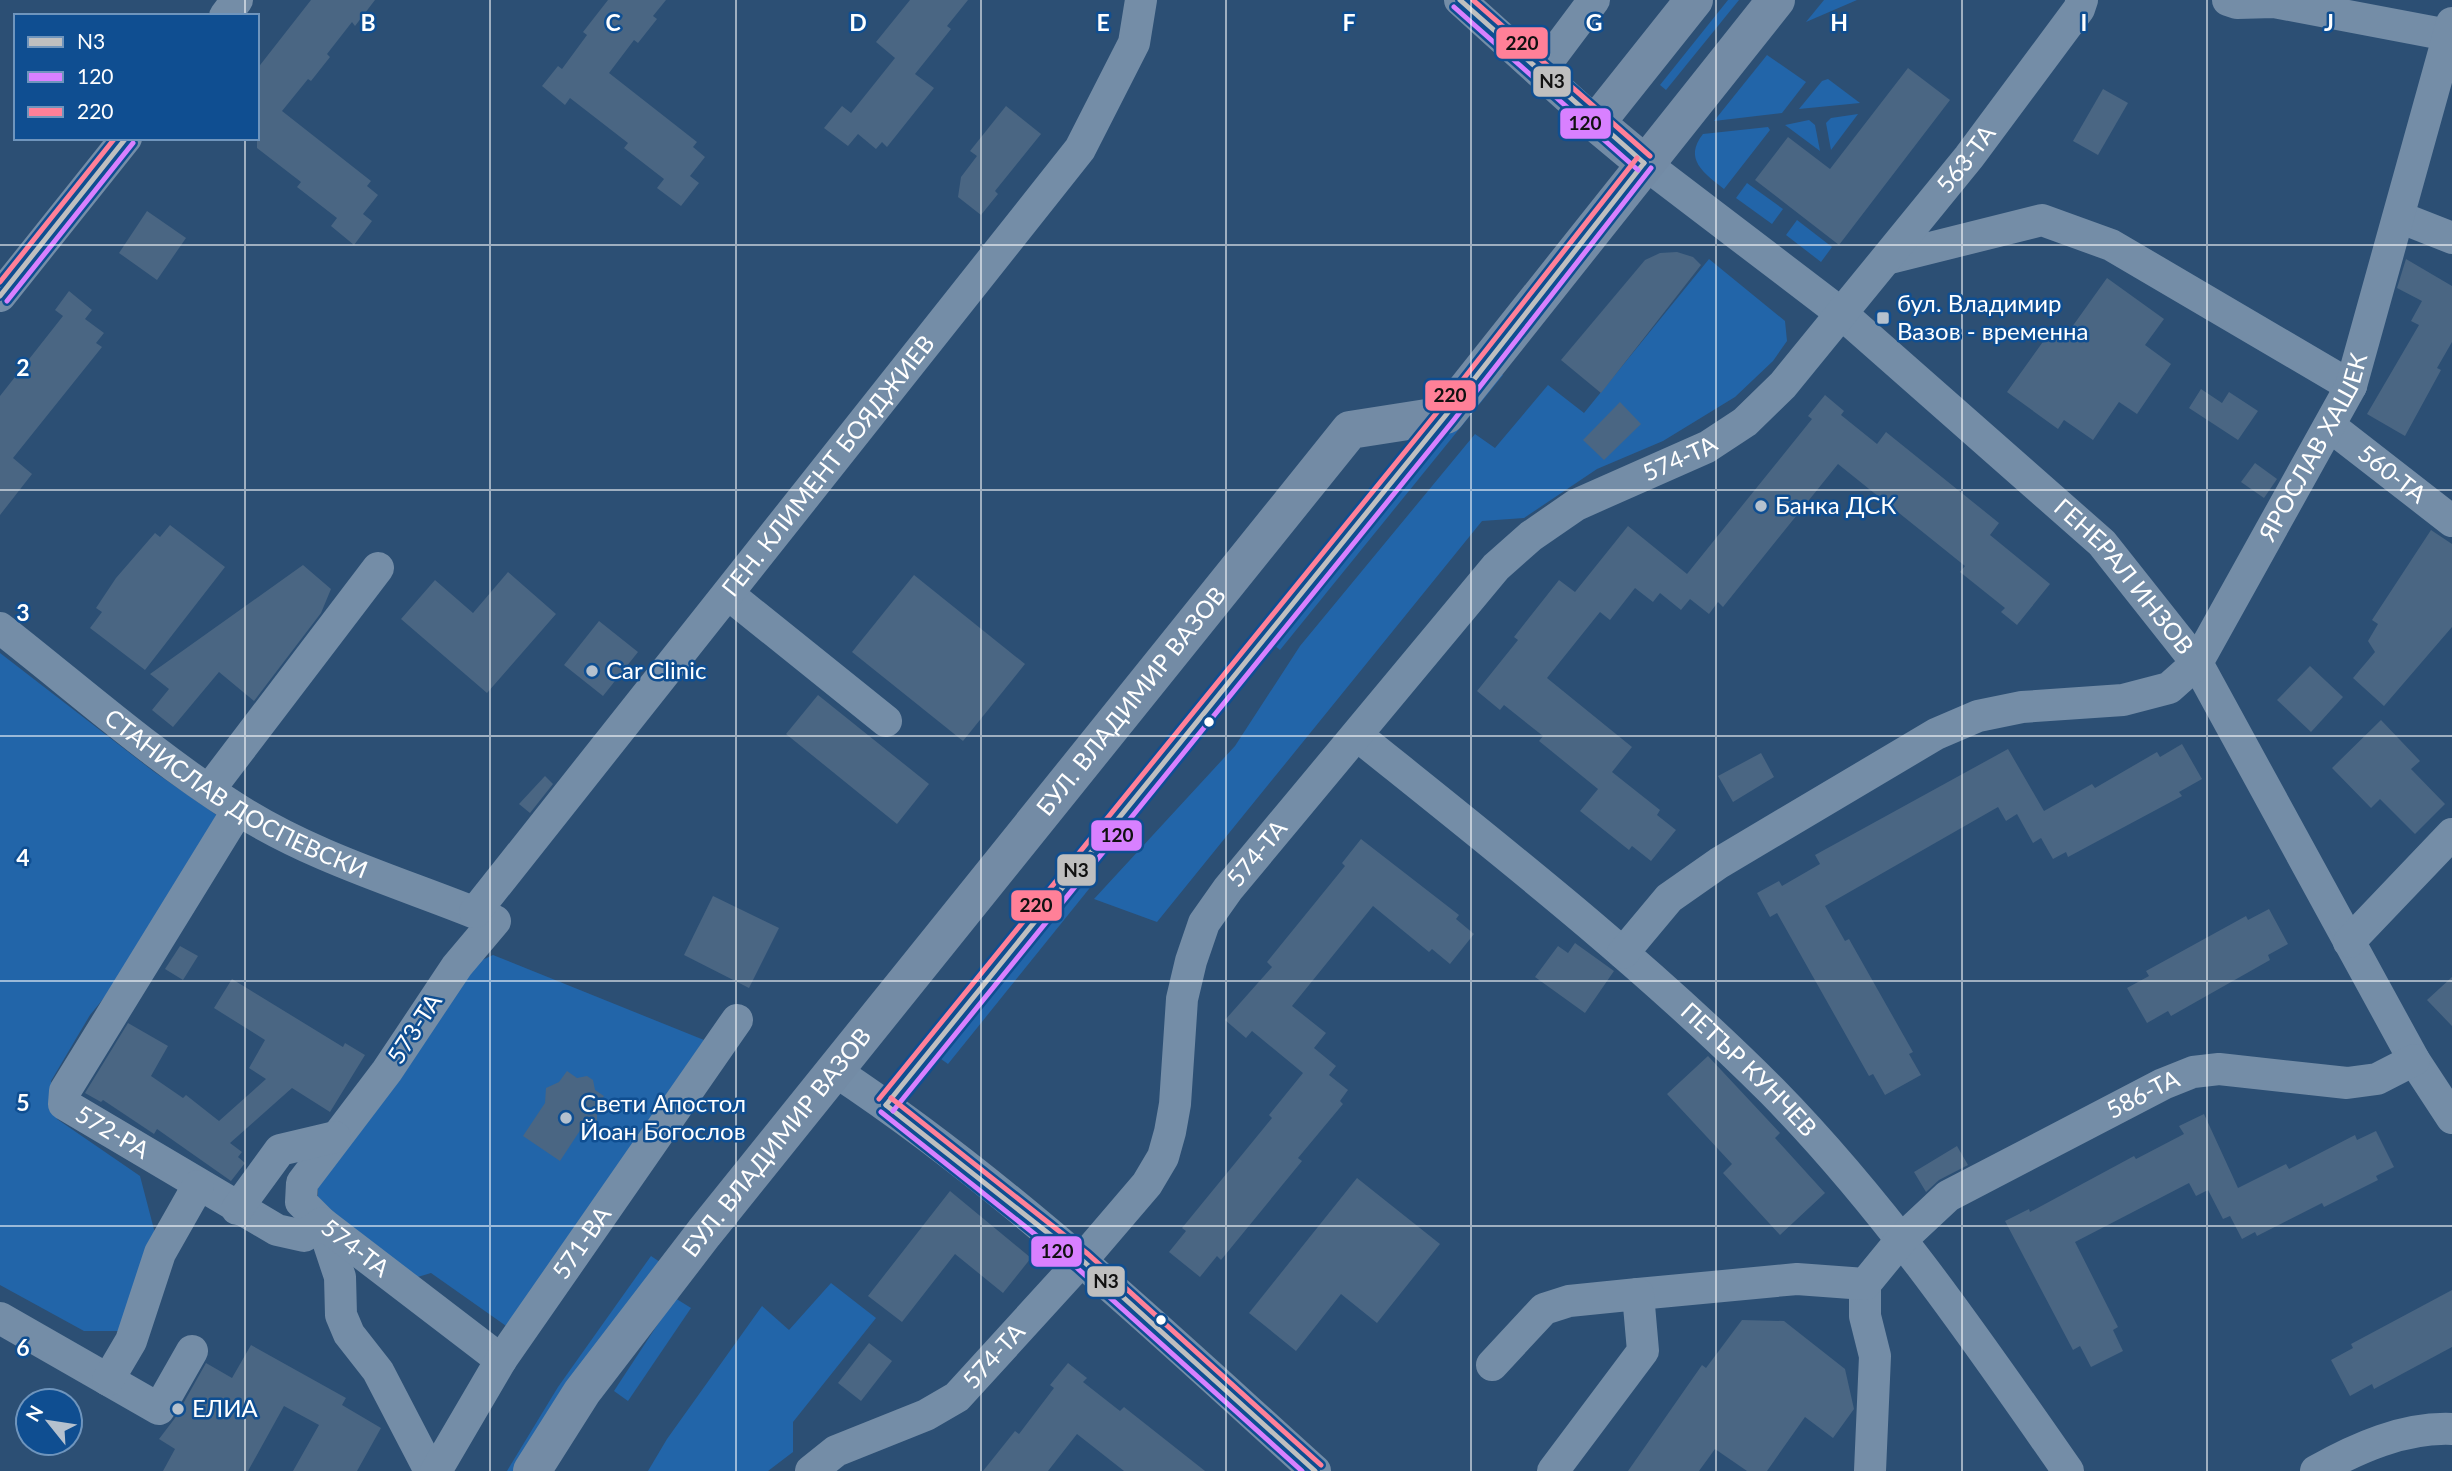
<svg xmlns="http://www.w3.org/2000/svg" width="2452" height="1471" font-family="Lato,sans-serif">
<rect width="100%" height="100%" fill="#2c4f74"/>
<g fill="#2265a9">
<path d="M 1728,0 L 1739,0 L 1666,90 L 1660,85 Z"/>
<path d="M 1824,0 L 1857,0 L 1806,22 Z"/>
<path d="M 1767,55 L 1806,82 L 1782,113 L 1714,121 Z"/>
<path d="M 1828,79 L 1860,103 L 1799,109 L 1822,81 Z"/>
<path d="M 1858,114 L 1831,150 L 1826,123 L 1831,118 Z"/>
<path d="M 1809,120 L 1815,125 L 1820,151 L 1785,125 Z"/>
<path d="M 1768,127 L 1770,130 L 1724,189 C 1704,173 1683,159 1703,134 Z"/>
<path d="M 1747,183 L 1783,209 L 1772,224 L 1736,198 Z"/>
<path d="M 1797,220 L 1832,247 L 1821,262 L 1786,235 Z"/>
<path d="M 1709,259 L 1785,321 L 1787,341 L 1773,361 L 1735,397 L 1663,441 L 1597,469 L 1524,518 L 1482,521 L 1157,922 L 1094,899 L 1235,746 L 1300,646 L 1475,434 L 1495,448 L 1548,385 L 1584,413 Z"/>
<path d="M 1497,370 L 1503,375 L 1280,650 L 1274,645 Z"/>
<path d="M 0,653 L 153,771 L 221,818 L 148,944 L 90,1015 L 51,1081 L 57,1119 L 140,1176 L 156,1237 L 134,1331 L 84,1331 L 0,1285 Z"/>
<path d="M 1091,873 L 1097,879 L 948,1064 L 941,1059 Z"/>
<path d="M 493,955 L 704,1040 L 509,1328 L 431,1273 L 411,1279 L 337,1218 L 318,1198 L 318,1182 L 476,963 Z"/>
<path d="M 651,1256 L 660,1262 L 519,1471 L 507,1471 L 558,1387 Z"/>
<path d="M 831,1283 L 876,1318 L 793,1422 L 793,1452 L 768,1471 L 648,1471 L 667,1439 L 762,1306 L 789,1330 Z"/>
<path d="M 675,1298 L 691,1308 L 628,1401 L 614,1391 Z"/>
</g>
<g fill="#4a6683">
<path d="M 311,0 L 375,0 L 355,26 L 352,22 L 327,54 L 330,57 L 311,81 L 308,79 L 282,111 L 371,181 L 367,186 L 378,195 L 363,214 L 372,221 L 354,245 L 331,226 L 337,218 L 297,187 L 301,182 L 257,148 L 257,69 Z"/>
<path d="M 608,0 L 666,0 L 653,16 L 657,19 L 638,43 L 634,40 L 609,73 L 697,142 L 693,147 L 705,157 L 690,176 L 699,183 L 681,206 L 657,188 L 664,179 L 624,148 L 628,143 L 570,98 L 565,105 L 542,86 L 558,66 L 562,69 L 587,35 L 583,32 Z"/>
<path d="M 910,0 L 968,0 L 947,26 L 951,29 L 915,74 L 934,88 L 887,147 L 882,142 L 876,149 L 858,134 L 848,146 L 824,128 L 842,106 L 851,113 L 895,58 L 876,42 Z"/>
<path d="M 1908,68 L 1950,100 L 1839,245 L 1755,180 L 1788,137 L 1830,169 Z"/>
<path d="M 2103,89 L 2128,103 L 2098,155 L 2073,141 Z"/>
<path d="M 1006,106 L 1041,134 L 995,191 L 998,194 L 981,215 L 958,197 L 961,177 L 977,156 L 970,151 Z"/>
<path d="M 147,211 L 186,238 L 157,280 L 119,253 Z"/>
<path d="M 1677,252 L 1693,257 L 1701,265 L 1601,393 L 1561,360 L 1645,260 L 1660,253 Z"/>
<path d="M 2406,259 L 2452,286 L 2452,342 L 2437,368 L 2441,370 L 2405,436 L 2367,414 L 2419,325 L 2411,321 L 2422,301 L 2397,288 Z"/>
<path d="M 2107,278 L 2164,319 L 2145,345 L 2171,364 L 2137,414 L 2119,402 L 2093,440 L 2064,420 L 2058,429 L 2007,392 L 2050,332 L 2062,341 Z"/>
<path d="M 69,291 L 92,310 L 85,319 L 104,333 L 96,343 L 102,347 L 13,458 L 32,474 L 0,515 L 0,396 L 63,316 L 55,310 Z"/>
<path d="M 2201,389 L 2222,403 L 2229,392 L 2258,411 L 2238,440 L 2189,408 Z"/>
<path d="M 1825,395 L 1844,411 L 1841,415 L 1877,444 L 1886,432 L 1999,523 L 1990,535 L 2050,584 L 2017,625 L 2001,612 L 2005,608 L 1960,572 L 1965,566 L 1838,464 L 1723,607 L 1718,602 L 1709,614 L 1690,599 L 1681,610 L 1660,593 L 1653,602 L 1635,588 L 1610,620 L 1600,612 L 1547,678 L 1632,747 L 1612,772 L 1660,810 L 1657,815 L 1676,830 L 1651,861 L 1632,846 L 1629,850 L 1580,811 L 1598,789 L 1539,741 L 1543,736 L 1504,705 L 1500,710 L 1477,691 L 1518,640 L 1514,637 L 1559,580 L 1575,592 L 1628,526 L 1687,574 L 1812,419 L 1808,416 Z"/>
<path d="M 1620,402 L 1641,424 L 1604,460 L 1583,440 Z"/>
<path d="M 2255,463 L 2277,479 L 2264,498 L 2241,482 Z"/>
<path d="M 170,525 L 225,567 L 145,670 L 90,628 L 102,612 L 96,608 L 116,578 L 155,533 L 160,537 Z"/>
<path d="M 2431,530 L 2452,544 L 2452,627 L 2384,706 L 2353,678 L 2375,652 L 2368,641 L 2378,624 L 2372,620 Z"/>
<path d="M 303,565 L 331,589 L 321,613 L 254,701 L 219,672 L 173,727 L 152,710 L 169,689 L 150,674 Z"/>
<path d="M 508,572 L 556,614 L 487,693 L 401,619 L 435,580 L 473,613 Z"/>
<path d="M 914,575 L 1025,664 L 963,741 L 852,652 Z"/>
<path d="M 599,621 L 638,652 L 603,696 L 564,665 Z"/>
<path d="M 2310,666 L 2343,697 L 2311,732 L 2277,700 Z"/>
<path d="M 818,695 L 929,784 L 897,824 L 786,734 Z"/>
<path d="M 2381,720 L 2420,761 L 2411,769 L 2445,804 L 2415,834 L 2380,799 L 2371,808 L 2332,768 Z"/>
<path d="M 2182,744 L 2202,779 L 2179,792 L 2182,796 L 2068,857 L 2066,852 L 2053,859 L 2041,838 L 2033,843 L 2017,814 L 2006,821 L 1998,807 L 1825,906 L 1845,941 L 1849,939 L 1913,1052 L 1909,1054 L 1921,1075 L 1885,1095 L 1873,1074 L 1869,1076 L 1777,913 L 1770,917 L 1757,893 L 1779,881 L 1782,886 L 1820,864 L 1815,855 L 2008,749 L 2044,811 L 2092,784 L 2095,788 L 2157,752 L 2160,757 Z"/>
<path d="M 1761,753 L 1774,777 L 1733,802 L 1718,776 Z"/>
<path d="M 545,776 L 553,784 L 530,813 L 519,804 Z"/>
<path d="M 1361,839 L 1459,915 L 1456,919 L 1474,934 L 1450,964 L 1432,949 L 1429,952 L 1373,906 L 1292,1006 L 1326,1033 L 1314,1048 L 1336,1066 L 1329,1075 L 1348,1090 L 1340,1101 L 1343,1104 L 1298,1158 L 1302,1161 L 1221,1260 L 1217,1256 L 1200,1277 L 1169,1252 L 1186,1231 L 1182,1228 L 1272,1118 L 1269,1115 L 1303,1073 L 1252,1031 L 1246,1038 L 1225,1020 L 1272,967 L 1267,962 L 1345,866 L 1342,863 Z"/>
<path d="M 713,896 L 779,928 L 749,988 L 684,955 Z"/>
<path d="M 2269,909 L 2288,944 L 2268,955 L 2270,960 L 2171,1016 L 2168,1011 L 2147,1023 L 2127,988 L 2149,976 L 2146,971 L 2246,916 L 2248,920 Z"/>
<path d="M 1575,943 L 1614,971 L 1585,1013 L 1535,977 L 1558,946 L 1568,953 Z"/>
<path d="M 180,946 L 198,956 L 183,980 L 165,969 Z"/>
<path d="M 2452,977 L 2452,1026 L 2427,1000 Z"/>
<path d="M 232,979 L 343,1047 L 345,1043 L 365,1055 L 330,1112 L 292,1088 L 230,1143 L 242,1152 L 238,1157 L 245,1163 L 231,1181 L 157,1129 L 154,1134 L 103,1100 L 101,1102 L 85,1093 L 128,1023 L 168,1046 L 151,1076 L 183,1098 L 186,1095 L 219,1121 L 266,1079 L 249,1068 L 265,1040 L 214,1008 Z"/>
<path d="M 1708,1056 L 1780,1133 L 1775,1138 L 1825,1193 L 1780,1235 L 1723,1173 L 1732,1164 L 1667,1094 Z"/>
<path d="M 567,1071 L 577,1078 L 587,1076 L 593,1080 L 595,1090 L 604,1096 L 597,1107 L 597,1121 L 581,1129 L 560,1161 L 523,1136 L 545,1103 L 546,1088 L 559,1082 Z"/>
<path d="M 2204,1114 L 2238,1188 L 2286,1164 L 2289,1169 L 2355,1135 L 2357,1140 L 2376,1131 L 2394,1167 L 2376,1176 L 2378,1180 L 2324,1207 L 2322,1203 L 2257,1236 L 2255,1232 L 2242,1239 L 2230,1216 L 2223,1219 L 2208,1190 L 2196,1196 L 2189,1183 L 2075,1242 L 2118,1327 L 2113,1330 L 2123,1351 L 2091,1367 L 2080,1346 L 2073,1350 L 2005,1221 L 2029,1209 L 2030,1212 L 2134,1156 L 2136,1159 L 2184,1134 L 2179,1126 Z"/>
<path d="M 1957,1146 L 1968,1165 L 1939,1180 L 1926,1192 L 1914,1172 Z"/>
<path d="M 1357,1178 L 1440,1244 L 1377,1323 L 1341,1294 L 1296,1351 L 1249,1313 Z"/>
<path d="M 950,1191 L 1031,1258 L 1003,1293 L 955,1254 L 902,1322 L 868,1296 Z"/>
<path d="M 2452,1290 L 2452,1347 L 2374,1389 L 2372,1384 L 2350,1396 L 2331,1360 L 2353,1348 L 2351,1344 Z"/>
<path d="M 1742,1320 L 1784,1321 L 1845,1369 L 1854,1409 L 1833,1438 L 1805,1417 L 1767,1471 L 1747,1471 L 1715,1449 L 1699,1471 L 1628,1471 L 1702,1365 L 1706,1368 Z"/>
<path d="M 869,1343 L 892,1361 L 861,1401 L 838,1383 Z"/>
<path d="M 251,1345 L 346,1398 L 342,1405 L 381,1428 L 357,1471 L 293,1471 L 319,1425 L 284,1406 L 248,1471 L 163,1471 L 175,1449 L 159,1439 L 175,1418 L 206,1363 L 232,1378 Z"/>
<path d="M 1068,1363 L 1087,1378 L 1083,1382 L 1120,1411 L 1124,1407 L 1205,1471 L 1124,1471 L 1077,1434 L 1048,1471 L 983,1471 L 1015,1431 L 1019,1434 L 1054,1388 L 1050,1385 Z"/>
</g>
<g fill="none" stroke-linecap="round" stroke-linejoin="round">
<g stroke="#748da7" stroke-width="32">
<path d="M 1460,0 L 1596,123"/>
<path d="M 2228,0 L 2237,3 L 2274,2 L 2448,35"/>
<path d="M 225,16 L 237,0"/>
<path d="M 1540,72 L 1594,0"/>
<path id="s1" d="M 1644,163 L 1842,314 L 2102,543 L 2197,663 L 2414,1060 L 2452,1118"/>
<path d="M 2399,217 L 2452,238"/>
<path d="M 1890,258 L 2042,220 L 2111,245 L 2351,386"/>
<path d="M 0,296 L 126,138"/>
<path id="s2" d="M 2331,427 L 2452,521"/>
<path d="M 728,594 L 886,721"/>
<path id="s3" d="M 0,628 C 78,689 153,756 237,809 C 317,860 409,885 495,921 L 457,966 L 387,1071 L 302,1183 L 301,1202 L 322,1223 L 340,1277 L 341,1315 L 349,1334 L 378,1371 L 430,1471"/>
<path id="s4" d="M 1358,736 C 1500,850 1643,962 1772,1091 C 1885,1206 1976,1339 2068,1471"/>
<path d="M 209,790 L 378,568"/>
<path id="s5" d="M 238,810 L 65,1091 L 64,1104 L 277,1230 L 304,1236 L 322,1223 L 501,1360"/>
<path id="s6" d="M 475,912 L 1080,149 L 1134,43 L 1141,0"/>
<path d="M 2349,942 L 2452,834"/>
<path id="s7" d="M 1623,953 L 1669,898 L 1719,863 L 1936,734 L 1978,716 L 2022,707 L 2123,700 L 2169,688 L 2197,663 L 2351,386 L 2452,23"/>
<path d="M 835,1071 C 1009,1186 1161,1332 1315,1471"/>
<path d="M 237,1209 L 280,1150 L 335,1137"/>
<path d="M 1865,1284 L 1865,1316 L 1875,1356 L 1870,1471"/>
<path id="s8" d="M 1638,1294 L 1797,1279 L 1865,1284 L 1902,1239 L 1948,1196 L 2163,1084 L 2193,1072 L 2219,1069 L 2347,1083 L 2377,1079 L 2414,1060"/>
<path d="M 0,1318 L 159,1409 L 192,1351"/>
<path d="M 1492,1365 L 1544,1309 L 1569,1301 L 1638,1294 L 1643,1351 L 1553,1471"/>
<path d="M 108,1380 L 131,1341 L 160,1253 L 198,1186"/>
<path id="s9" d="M 436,1471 L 501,1360 L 737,1020"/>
<path id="s10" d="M 811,1471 L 836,1451 L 926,1415 L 957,1397 L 1082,1260 L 1147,1184 L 1163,1157 L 1170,1132 L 1175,1104 L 1182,999 L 1191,961 L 1204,923 L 1228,889 L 1496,567 L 1531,536 L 1576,505 L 1707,447 L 1745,422 L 1783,385 L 1969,157 L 2079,9 L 2082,0"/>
<path d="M 2316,1471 C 2357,1448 2404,1427 2452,1429"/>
</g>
<g stroke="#738ba5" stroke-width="38">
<path d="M 1644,163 L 1596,123 L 1694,0"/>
<path id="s11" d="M 532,1471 L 582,1392 L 704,1233 L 1350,430 L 1446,415 L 1776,0"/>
</g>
<g stroke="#0f4e91" stroke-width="10">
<g id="bus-1">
<path d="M 1460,0 L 1644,163"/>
<path d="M 0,296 L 126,138"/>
<path d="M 886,1105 L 1446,415 L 1644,163"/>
<path d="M 886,1105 L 1082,1260 L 1315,1471"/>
</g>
</g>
<g stroke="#0f4e91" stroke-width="10">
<g id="bus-2">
<path d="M 1454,7 L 1638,170"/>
<path d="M 7,301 L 133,143"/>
<path d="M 893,1111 L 1453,421 L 1651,168"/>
<path d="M 881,1112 L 1076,1267 L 1302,1471"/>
</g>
</g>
<g stroke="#0f4e91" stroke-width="10">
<g id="bus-3">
<path d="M 1473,0 L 1650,156"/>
<path d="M 0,282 L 115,138"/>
<path d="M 891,1098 L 1088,1254 L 1321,1465"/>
<path d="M 879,1099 L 1439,410 L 1637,158"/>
</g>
</g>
<use href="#bus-1" stroke="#bfbfbf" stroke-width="5"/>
<use href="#bus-2" stroke="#d880ff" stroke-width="5"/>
<use href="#bus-3" stroke="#ff8098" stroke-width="5"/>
</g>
<path fill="none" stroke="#fff" stroke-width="2" stroke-opacity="0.55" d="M 245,0 L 245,16M 490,0 L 490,1471M 736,0 L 736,1471M 981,0 L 981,1471M 1226,0 L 1226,1471M 1471,0 L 1471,1471M 1716,0 L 1716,1471M 1962,0 L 1962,1471M 2207,0 L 2207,1471M 245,138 L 245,1471M 0,245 L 2452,245M 0,490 L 2452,490M 0,736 L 2452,736M 0,981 L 2452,981M 0,1226 L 2452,1226"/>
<g fill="#b5c1ce" stroke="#0f4e91" stroke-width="2.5">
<rect x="1876" y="311" width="14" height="14" rx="3.5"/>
<circle cx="1761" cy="506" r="7"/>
<circle cx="592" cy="671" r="7"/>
<circle cx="566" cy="1118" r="7"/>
<circle cx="178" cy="1409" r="7"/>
</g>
<g fill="#fff" stroke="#0f4e91" stroke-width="2.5">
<circle cx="1209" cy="722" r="6"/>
<circle cx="1161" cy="1320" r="6"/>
</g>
<g text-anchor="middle" stroke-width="5" stroke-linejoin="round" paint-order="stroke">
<g font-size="24" fill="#fff" stroke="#0f4e91">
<text dy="8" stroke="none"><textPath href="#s10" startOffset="1815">563-ТА</textPath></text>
<text dy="8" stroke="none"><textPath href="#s7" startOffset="908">ЯРОСЛАВ ХАШЕК</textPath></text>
<text dy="8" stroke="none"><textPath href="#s10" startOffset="1396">574-ТА</textPath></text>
<text dy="8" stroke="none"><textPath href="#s6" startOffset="569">ГЕН. КЛИМЕНТ БОЯДЖИЕВ</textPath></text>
<text dy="8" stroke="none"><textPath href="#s2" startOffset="77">560-ТА</textPath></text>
<text dy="8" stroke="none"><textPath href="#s1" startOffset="635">ГЕНЕРАЛ ИНЗОВ</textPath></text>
<text dy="8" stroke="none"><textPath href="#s11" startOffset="976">БУЛ. ВЛАДИМИР ВАЗОВ</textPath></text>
<text dy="8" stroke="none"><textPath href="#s3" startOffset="290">СТАНИСЛАВ ДОСПЕВСКИ</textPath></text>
<text dy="8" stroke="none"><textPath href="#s10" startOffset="808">574-ТА</textPath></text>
<text transform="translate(415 1029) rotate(-57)" y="8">573-ТА</text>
<text dy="8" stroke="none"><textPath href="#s4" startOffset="514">ПЕТЪР КУНЧЕВ</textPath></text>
<text dy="8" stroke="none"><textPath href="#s8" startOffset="569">586-ТА</textPath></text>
<text dy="8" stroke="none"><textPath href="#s5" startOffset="399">572-РА</textPath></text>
<text dy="8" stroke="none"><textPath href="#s11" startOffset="410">БУЛ. ВЛАДИМИР ВАЗОВ</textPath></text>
<text dy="8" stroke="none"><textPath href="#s9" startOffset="271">571-ВА</textPath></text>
<text dy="8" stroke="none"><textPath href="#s5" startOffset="682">574-ТА</textPath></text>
<text dy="8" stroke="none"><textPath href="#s10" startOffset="220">574-ТА</textPath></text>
</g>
<g font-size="24" fill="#fff" stroke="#0f4e91" text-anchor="start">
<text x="1897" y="312">бул. Владимир<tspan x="1897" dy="28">Вазов - временна</tspan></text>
<text x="1775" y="514">Банка ДСК</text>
<text x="606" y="679">Car Clinic</text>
<text x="580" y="1112">Свети Апостол<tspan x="580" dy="28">Йоан Богослов</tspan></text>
<text x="192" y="1417">ЕЛИА</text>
</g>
</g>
<g font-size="23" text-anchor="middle" font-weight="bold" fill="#fff" stroke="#0f4e91" stroke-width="5" stroke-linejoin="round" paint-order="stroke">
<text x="368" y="31">B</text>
<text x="613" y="31">C</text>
<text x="858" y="31">D</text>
<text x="1103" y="31">E</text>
<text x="1349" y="31">F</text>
<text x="1594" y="31">G</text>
<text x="1839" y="31">H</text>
<text x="2084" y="31">I</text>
<text x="2329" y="31">J</text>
<text x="23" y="376">2</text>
<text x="23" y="621">3</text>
<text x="23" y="866">4</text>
<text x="23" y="1111">5</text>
<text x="23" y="1356">6</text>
</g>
<g stroke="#0f4e91" stroke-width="2.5">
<rect x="1495" y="26" width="54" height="34" rx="7" fill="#ff8098"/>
<rect x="1532" y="65" width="40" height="33" rx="7" fill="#bfbfbf"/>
<rect x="1559" y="107" width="53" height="33" rx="7" fill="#d880ff"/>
<rect x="1424" y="379" width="53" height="33" rx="7" fill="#ff8098"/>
<rect x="1090" y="819" width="53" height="33" rx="7" fill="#d880ff"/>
<rect x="1056" y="853" width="41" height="34" rx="7" fill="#bfbfbf"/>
<rect x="1010" y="889" width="53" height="33" rx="7" fill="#ff8098"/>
<rect x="1030" y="1235" width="53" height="33" rx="7" fill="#d880ff"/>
<rect x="1086" y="1265" width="40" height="33" rx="7" fill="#bfbfbf"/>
</g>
<g font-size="19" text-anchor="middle" font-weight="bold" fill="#111">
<text x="1522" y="50">220</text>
<text x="1552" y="88">N3</text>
<text x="1585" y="130">120</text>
<text x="1450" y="402">220</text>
<text x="1117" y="842">120</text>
<text x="1076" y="877">N3</text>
<text x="1036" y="912">220</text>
<text x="1057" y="1258">120</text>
<text x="1106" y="1288">N3</text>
</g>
<rect x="14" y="14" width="245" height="126" fill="#0f4e91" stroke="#6f95bd" stroke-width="2"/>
<rect x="28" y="37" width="35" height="10" fill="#bfbfbf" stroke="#6f95bd" stroke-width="2"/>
<text x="77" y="49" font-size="21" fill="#ffffff">N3</text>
<rect x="28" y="72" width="35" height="10" fill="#d880ff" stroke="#6f95bd" stroke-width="2"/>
<text x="77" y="84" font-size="21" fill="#ffffff">120</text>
<rect x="28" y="107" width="35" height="10" fill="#ff8098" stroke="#6f95bd" stroke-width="2"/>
<text x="77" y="119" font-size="21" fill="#ffffff">220</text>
<g transform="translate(49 1422) rotate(300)"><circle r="33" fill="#0f4e91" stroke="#6f95bd" stroke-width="2"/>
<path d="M0-5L12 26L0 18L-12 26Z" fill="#b5c1ce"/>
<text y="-10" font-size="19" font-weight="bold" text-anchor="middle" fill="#ffffff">N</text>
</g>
</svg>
